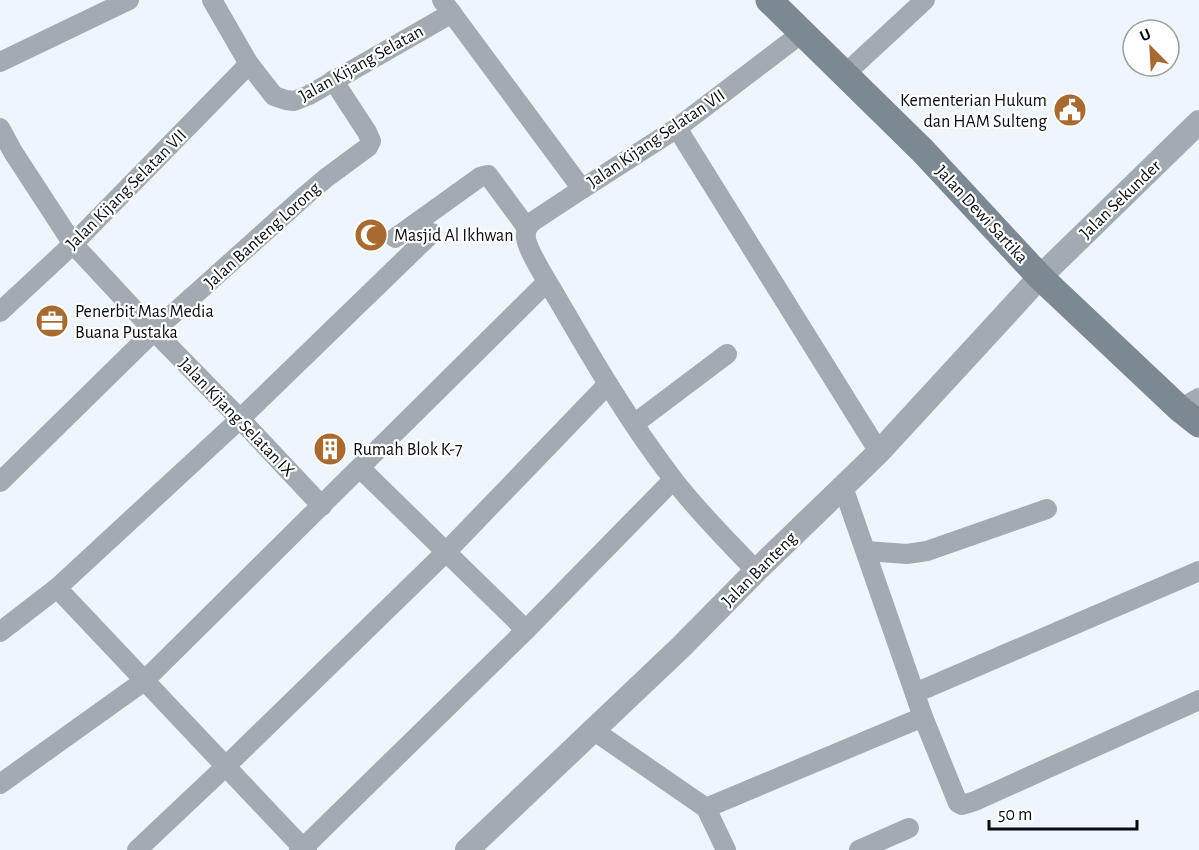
<svg xmlns="http://www.w3.org/2000/svg" width="1199" height="850" font-family="'Alegreya Sans',sans-serif">
<rect width="100%" height="100%" fill="#eef5fc"/>
<g fill="none" stroke-linecap="round" stroke-linejoin="round">
<g stroke="#a3abb2" stroke-width="20">
<path d="M 212,0 L 249,64 L 274,96 L 286,100 L 294,101 L 309,95 L 452,13"/>
<path d="M 442,0 L 582,189 L 677,128 L 802,33"/>
<path d="M 0,62 L 129,0"/>
<path d="M 845,74 L 925,0"/>
<path d="M 0,128 L 13,152 L 73,244 L 154,331 L 240,419 L 322,506"/>
<path d="M 677,128 L 879,452"/>
<path d="M 582,189 L 532,222 C 528,227 525,230 526,238 C 527,250 550,286 557,298 C 593,360 629,422 673,479 C 698,512 728,541 756,571"/>
<path d="M 395,238 L 480,177 L 488,175 L 527,228"/>
<path d="M 0,312 L 73,244 L 249,64"/>
<path d="M 1180,409 L 1199,398"/>
<path d="M 634,424 L 727,354"/>
<path d="M 360,468 L 526,630"/>
<path d="M 0,482 L 154,331 L 306,195 L 326,178 L 368,147 L 371,141 L 367,132 L 333,80"/>
<path d="M 843,487 L 923,717 L 958,803 L 962,805 L 975,801 L 1199,700"/>
<path d="M 866,551 L 907,554 L 927,551 L 1047,509"/>
<path d="M 57,588 L 303,848 L 526,630 L 673,480"/>
<path d="M 0,632 L 57,588 L 240,419 L 432,233"/>
<path d="M 915,693 L 1199,571"/>
<path d="M 593,730 L 706,808 L 726,850"/>
<path d="M 0,784 L 144,681 L 547,282"/>
<path d="M 706,808 L 923,717"/>
<path d="M 137,850 L 226,766 L 447,551 L 608,384"/>
<path d="M 859,850 L 909,828"/>
</g>
<g stroke="#a3abb2" stroke-width="24">
<path d="M 301,850 L 303,848 L 305,850"/>
<path d="M 467,850 L 681,647 L 756,571 L 879,452 L 1040,277 L 1199,122"/>
</g>
<path stroke="#7c8892" stroke-width="27" d="M 769,0 L 923,151 L 1040,277 L 1180,409 L 1199,424"/>
</g>
<defs>
<g id="civic-disc" transform="scale(1.725)"><circle r="9.5" fill="#a86a30" stroke="#fff"/><path d="M-.6-6.5H3V-4.5H.6V-3L4-1V1h2V6H-6V1h2V-1L-.6-3ZM-1.2 2.5V6h2.4V2.5Z" fill="#fff"/></g>
<g id="mosque-disc" transform="scale(1.725)"><circle r="9.5" fill="#a86a30" stroke="#fff"/><path d="M3.5-4.9A6 6 0 1 0 3.5 4.9A5 5 0 1 1 3.5-4.9Z" fill="#fff"/></g>
<g id="office-disc" transform="scale(1.725)"><circle r="9.5" fill="#a86a30" stroke="#fff"/><path d="M-6-3h4V-5.5h4V-3h4V5H-6ZM-1-4.5V-3h2v-1.5ZM-6 0V1H6V0Z" fill="#fff"/></g>
<g id="building-disc" transform="scale(1.725)"><circle r="9.5" fill="#a86a30" stroke="#fff"/><path d="M-4-6H4V6H1V3H-1V6H-4ZM-2.5-4.3h1.7v1.8h-1.7ZM.8-4.3h1.7v1.8H.8ZM-2.5-1h1.7V.8h-1.7ZM.8-1h1.7V.8H.8Z" fill="#fff"/></g>
</defs>
<g fill-rule="evenodd">
<use href="#civic-disc" x="1070" y="110"/>
<use href="#mosque-disc" x="371" y="235"/>
<use href="#office-disc" x="52" y="321"/>
<use href="#building-disc" x="330" y="449"/>
</g>
<g text-anchor="middle" stroke-width="4.5" stroke-linejoin="round" paint-order="stroke">
<g font-size="18" fill="#070c12" stroke="#fff">
<text transform="translate(361 63) rotate(-29)" y="6">Jalan Kijang Selatan</text>
<text transform="translate(656 138) rotate(-34)" y="6">Jalan Kijang Selatan VII</text>
<text transform="translate(126 189) rotate(-45)" y="6">Jalan Kijang Selatan VII</text>
<text transform="translate(1120 199) rotate(-44)" y="6">Jalan Sekunder</text>
<text transform="translate(982 214) rotate(47)" y="6">Jalan Dewi Sartika</text>
<text transform="translate(262 235) rotate(-42)" y="6">Jalan Banteng Lorong</text>
<text transform="translate(237 417) rotate(46)" y="6">Jalan Kijang Selatan IX</text>
<text transform="translate(759 569) rotate(-45)" y="6">Jalan Banteng</text>
</g>
<g font-size="18" fill="#070c12" stroke="#fff" text-anchor="start">
<text x="1047" y="106" text-anchor="end">Kementerian Hukum<tspan x="1047" dy="21">dan HAM Sulteng</tspan></text>
<text x="394" y="241">Masjid Al Ikhwan</text>
<text x="75" y="317">Penerbit Mas Media<tspan x="75" dy="21">Buana Pustaka</tspan></text>
<text x="353" y="455">Rumah Blok K-7</text>
</g>
</g>
<g transform="translate(1151 48) rotate(336)"><circle r="28" fill="#ffffff" stroke="#9c9ea0" stroke-width="1.5"/>
<path d="M0-4.5L10 22L0 15L-10 22Z" fill="#a86a30"/>
<text y="-9" font-size="16" font-weight="bold" text-anchor="middle" fill="#070c12">U</text>
</g>
<path d="M989 820v9h148v-9" fill="none" stroke="#070c12" stroke-width="3"/>
<text x="998" y="820" font-size="18" fill="#070c12" stroke="#ffffff" stroke-width="4.5" paint-order="stroke">50 m</text>
</svg>
